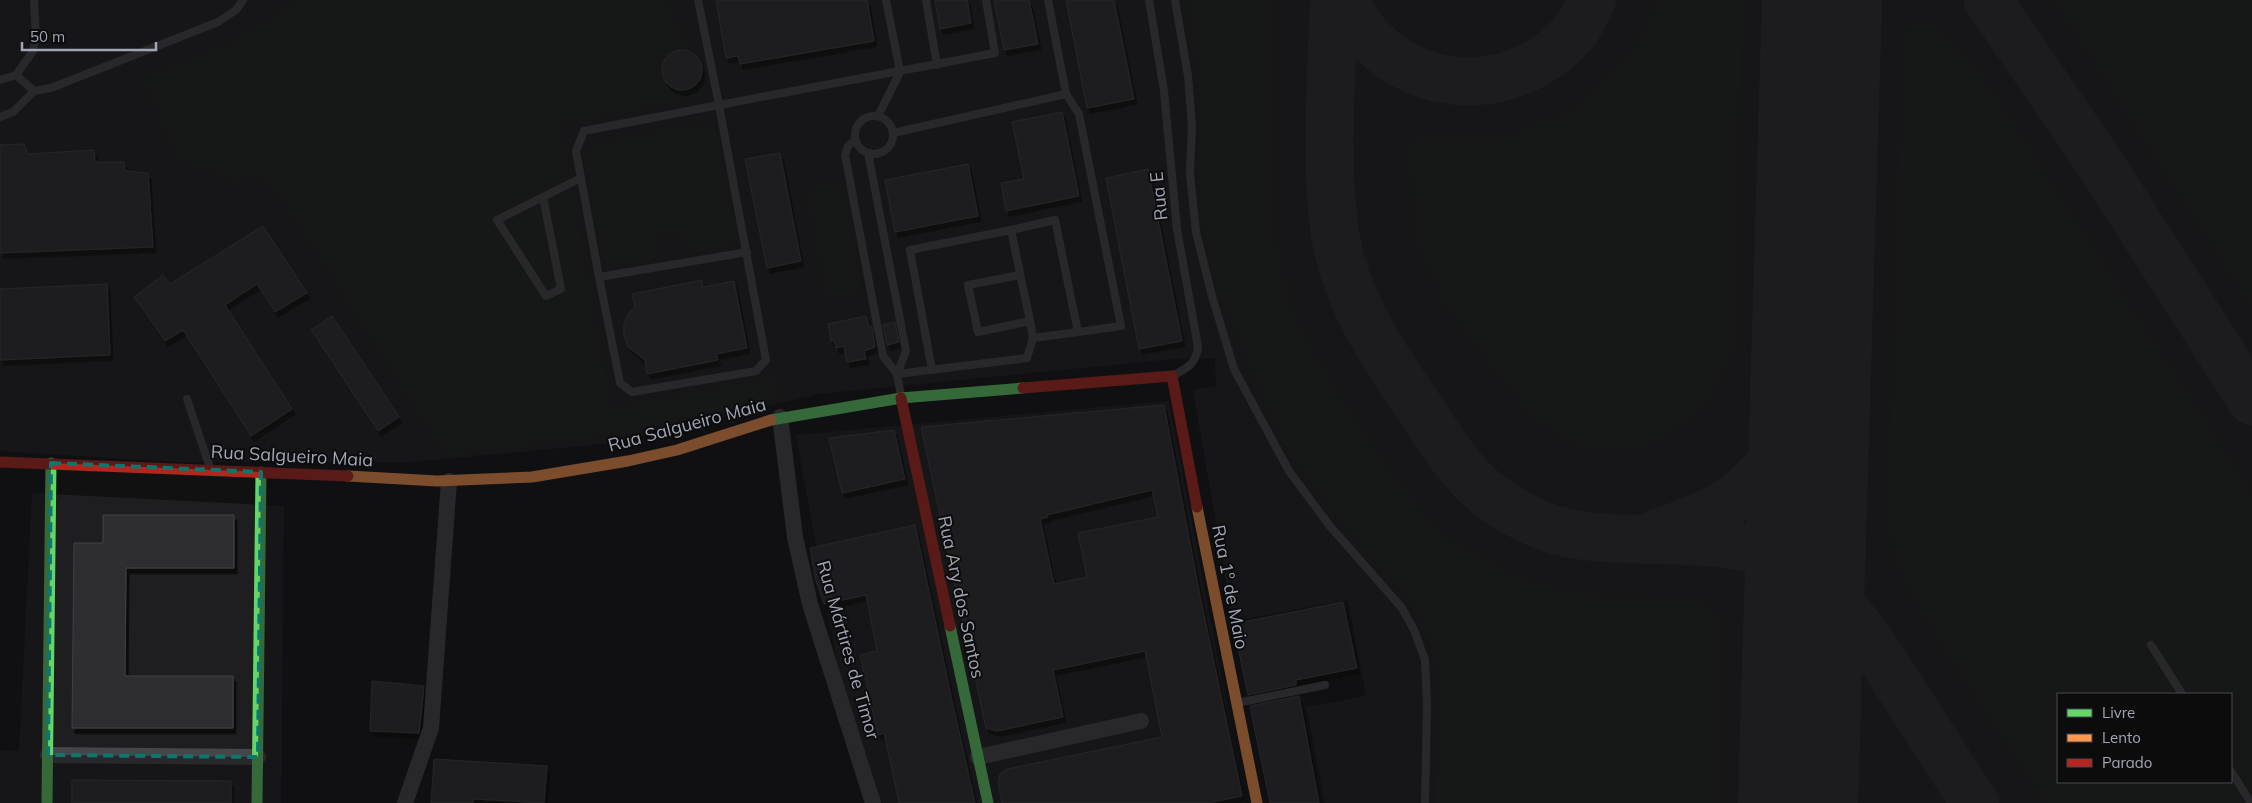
<svg xmlns="http://www.w3.org/2000/svg" width="2252" height="803" font-family="Mulish,sans-serif">
<defs>
<filter id="shadow"><feDropShadow dx="3" dy="5.5" stdDeviation="0" flood-color="#0009"/></filter>
</defs>
<rect width="100%" height="100%" fill="#111112"/>
<g fill="#1e1e20" fill-rule="evenodd">
<path d="M 0,0 L 2252,0 L 2252,803 L 1325,803 L 1306,707 L 1366,696 L 1348,600 L 1233,621 L 1193,390 L 1216,386 L 1215,358 L 1173,359 L 818,394 L 613,443 L 412,462 L 176,462 L 0,451 ZM 2058,694 L 2231,694 L 2231,782 L 2058,782 Z"/>
<path d="M 1169,401 L 1245,803 L 882,803 L 838,667 L 796,435 Z"/>
<path d="M 32,493 L 284,506 L 281,803 L 0,803 L 0,750 L 19,751 Z"/>
</g>
<g fill="#1b221c" fill-rule="evenodd">
<path d="M 299,0 L 665,0 L 709,95 L 561,124 L 611,408 L 774,377 L 775,399 L 613,434 L 446,455 L 288,208 L 258,171 L 236,184 L 221,175 L 177,157 L 144,78 L 230,44 Z"/>
<path d="M 1187,0 L 1274,0 L 1269,142 L 1271,229 L 1295,318 L 1335,390 L 1403,489 L 1443,535 L 1518,578 L 1579,595 L 1696,600 C 1716,610 1718,616 1723,638 L 1719,803 L 1435,803 L 1439,702 L 1435,660 L 1426,629 L 1403,589 L 1357,542 L 1288,452 L 1212,277 L 1197,179 L 1200,84 Z"/>
<path d="M 1660,0 L 1742,0 L 1734,349 L 1701,411 L 1645,447 L 1578,447 L 1532,417 L 1445,304 L 1417,239 L 1409,148 L 1416,140 L 1499,139 L 1577,109 L 1630,55 Z"/>
<path d="M 2053,0 L 2252,0 L 2252,306 Z"/>
<path d="M 1921,23 L 1937,29 L 1979,71 L 2246,484 L 2252,498 L 2252,803 L 2046,803 L 1916,604 C 1902,577 1893,552 1888,522 L 1903,42 L 1907,28 ZM 2058,694 L 2231,694 L 2231,782 L 2058,782 Z"/>
<path d="M 704,123 L 716,131 L 735,232 C 734,238 733,242 727,245 C 719,249 696,254 688,249 C 682,245 682,238 680,232 L 654,237 L 654,256 C 645,262 617,271 607,263 C 605,262 604,259 603,256 L 584,158 L 586,149 L 594,143 Z"/>
<path d="M 836,183 L 842,187 L 861,287 L 857,293 L 834,298 L 827,294 L 807,194 L 811,188 Z"/>
</g>
<g fill="none" stroke-linecap="round" stroke-linejoin="round">
<g stroke="#2c2c2e" stroke-width="48">
<path d="M 1334,0 C 1332,77 1324,156 1335,233 C 1345,300 1383,355 1421,410 C 1440,439 1458,469 1485,492 C 1508,510 1540,528 1568,533 C 1648,549 1735,524 1806,574 C 1849,605 1874,647 1902,690 C 1926,728 1950,765 1975,803"/>
<path d="M 1347,0 C 1350,8 1353,17 1358,24 C 1368,39 1382,51 1397,61 C 1454,96 1525,85 1571,36 C 1580,27 1586,11 1592,0"/>
<path d="M 1988,0 L 2099,162 L 2252,401"/>
<path d="M 1657,533 C 1680,525 1703,517 1724,505 C 1771,477 1799,422 1811,370"/>
</g>
<path stroke="#2c2c2e" stroke-width="120" d="M 1798,803 L 1822,0"/>
</g>
<g fill="#2e2e31" stroke="#404046" fill-rule="evenodd" filter="url(#shadow)">
<path d="M 716,0 L 867,0 L 874,41 L 740,64 L 738,56 L 726,58 Z"/>
<path d="M 935,0 L 967,0 L 971,23 L 940,29 Z"/>
<path d="M 994,0 L 1029,0 L 1038,44 L 1004,50 Z"/>
<path d="M 1066,0 L 1114,0 L 1134,99 L 1087,108 Z"/>
<circle cx="682" cy="70" r="20"/>
<path d="M 1062,112 L 1079,196 L 1006,211 L 1001,183 L 1024,179 L 1012,122 Z"/>
<path d="M 24,144 L 28,154 L 94,150 L 95,162 L 124,162 L 125,171 L 148,173 L 153,247 L 0,253 L 0,145 Z"/>
<path d="M 780,153 L 801,261 L 767,268 L 745,159 Z"/>
<path d="M 968,164 L 978,216 L 895,232 L 885,180 Z"/>
<path d="M 1148,169 L 1182,341 L 1139,349 L 1106,178 Z"/>
<path d="M 263,226 L 307,293 L 275,312 L 257,284 L 225,305 L 292,409 L 251,436 L 183,330 L 165,341 L 134,297 L 163,275 L 170,284 Z"/>
<path d="M 702,280 L 703,287 L 734,281 L 747,348 L 716,354 L 718,360 L 647,374 L 645,360 L 628,347 L 624,336 L 624,324 L 628,314 L 635,307 L 632,294 Z"/>
<path d="M 107,284 L 110,355 L 0,360 L 0,289 Z"/>
<path d="M 332,316 L 399,417 L 378,431 L 311,330 Z"/>
<path d="M 866,316 L 869,327 L 872,327 L 875,347 L 864,351 L 866,359 L 847,362 L 844,346 L 836,348 L 834,340 L 831,341 L 828,324 Z"/>
<path d="M 895,322 L 899,342 L 887,345 L 883,325 Z"/>
<path d="M 1164,405 L 1200,596 L 1242,796 L 1208,803 L 1002,803 L 998,782 L 1000,774 L 1007,769 L 1162,737 L 1145,651 L 1053,670 L 1063,717 L 997,731 L 986,728 L 921,427 ZM 1152,490 L 1158,517 L 1078,533 L 1087,577 L 1054,584 L 1040,519 L 1048,517 L 1047,515 Z"/>
<path d="M 894,430 L 905,479 L 842,493 L 829,438 Z"/>
<path d="M 103,515 L 234,515 L 234,568 L 126,568 L 125,676 L 233,676 L 233,728 L 72,728 L 74,543 L 103,543 Z"/>
<path d="M 915,525 L 950,691 L 975,803 L 899,803 L 884,733 L 878,735 L 860,655 L 877,651 L 866,595 L 824,604 L 815,578 L 810,548 Z"/>
<path d="M 1343,602 L 1357,668 L 1296,680 L 1296,685 L 1248,695 L 1233,624 Z"/>
<path d="M 372,681 L 424,686 L 419,733 L 370,731 Z"/>
<path d="M 1299,696 L 1319,803 L 1270,803 L 1250,706 Z"/>
<path d="M 434,759 L 547,766 L 544,803 L 473,799 L 473,803 L 431,803 Z"/>
<path d="M 72,780 L 231,781 L 231,803 L 72,803 Z"/>
</g>
<g fill="none" stroke-linecap="round" stroke-linejoin="round">
<g stroke="#45464a" stroke-width="8">
<path d="M 698,0 L 719,105 L 584,131 L 576,151 L 599,277 L 747,252"/>
<path d="M 926,0 L 937,65"/>
<path d="M 1149,0 L 1164,91 L 1177,229 L 1198,347 C 1196,363 1188,368 1174,375"/>
<path d="M 1175,0 L 1188,76 L 1192,125 L 1190,174 L 1196,232 L 1212,296 L 1234,369 L 1289,471 L 1329,525 L 1402,608 L 1414,630 L 1425,660 L 1427,706 L 1425,803"/>
<path d="M 16,75 L 34,91 L 51,88 L 218,22 L 236,10 L 243,0"/>
<path d="M 0,80 L 16,75 L 33,51 L 36,37 L 34,0"/>
<path d="M 1066,94 L 1079,114 L 1121,326 L 1078,332"/>
<path d="M 878,116 L 900,72 L 886,0"/>
<circle cx="874" cy="135" r="19"/>
<path d="M 0,117 L 13,112 L 34,91"/>
<path d="M 893,133 L 1066,94 L 1048,0"/>
<path d="M 855,140 L 848,146 L 845,155 L 883,356 L 897,374 L 906,351 L 868,153"/>
<path d="M 543,197 L 561,289 L 546,296 L 497,220 L 581,178"/>
<path d="M 1011,230 L 1055,220 L 1078,332 L 1033,338"/>
<path d="M 599,277 L 620,383 L 632,392 L 756,371 L 766,360 L 719,105 L 995,53 L 986,0"/>
<path d="M 932,370 L 910,250 L 1011,230 L 1030,321"/>
<path d="M 901,396 L 897,374 L 1027,358 L 1033,338 L 1030,321 L 978,332 L 968,285 L 1020,275"/>
<path d="M 187,399 L 210,468"/>
<path d="M 2151,645 L 2182,694"/>
<path d="M 1237,703 L 1325,685"/>
<path d="M 2231,771 L 2251,803"/>
</g>
<g stroke="#45464a" stroke-width="16">
<path d="M 780,417 L 795,537 L 810,604 L 873,803"/>
<path d="M 48,755 L 258,757"/>
<path d="M 978,757 L 1141,721"/>
<path d="M 405,803 L 431,728 L 449,481"/>
</g>
<g stroke="#63d668" stroke-width="11">
<path d="M 771,420 L 901,398 L 1023,388"/>
<path d="M 950,626 L 988,803"/>
<path d="M 47,803 L 51,463"/>
<path d="M 257,803 L 261,472"/>
</g>
<g stroke="#ff974d" stroke-width="11">
<path d="M 348,476 L 437,481 L 532,477 L 628,461 L 677,450 L 771,420"/>
<path d="M 1197,507 L 1257,803"/>
</g>
<g stroke="#b3261e" stroke-width="11">
<path d="M 1023,388 L 1172,376 L 1197,507"/>
<path d="M 901,398 L 950,626"/>
<path d="M 0,462 L 348,476"/>
</g>
</g>
<path d="M0 0H2252V803H0ZM 51,463 L 261,472 L 258,757 L 48,755 Z" fill="#111112" fill-opacity=".55" fill-rule="evenodd"/>
<path fill="none" stroke="#0f766e" stroke-width="4" stroke-dasharray="10 6" stroke-linejoin="round" d="M 51,463 L 261,472 L 258,757 L 48,755 Z"/>
<g text-anchor="middle" stroke-width="4" stroke-linejoin="round" paint-order="stroke">
<g font-size="18" fill="#a1a5b4" stroke="#0c0c0d">
<text transform="translate(1159 196) rotate(-96)" y="6">Rua E</text>
<text transform="translate(687 425) rotate(-15)" y="6">Rua Salgueiro Maia</text>
<text transform="translate(292 456) rotate(3)" y="6">Rua Salgueiro Maia</text>
<text transform="translate(1230 587) rotate(79)" y="6">Rua 1º de Maio</text>
<text transform="translate(961 597) rotate(78)" y="6">Rua Ary dos Santos</text>
<text transform="translate(848 650) rotate(74)" y="6">Rua Mártires de Timor</text>
</g>
</g>
<rect x="2057" y="693" width="175" height="90" fill="#0c0c0d" stroke="#484950"/>
<rect x="2067" y="709" width="25" height="8" fill="#63d668" stroke="#484950"/>
<text x="2102" y="718" font-size="15" fill="#a1a5b4">Livre</text>
<rect x="2067" y="734" width="25" height="8" fill="#ff974d" stroke="#484950"/>
<text x="2102" y="743" font-size="15" fill="#a1a5b4">Lento</text>
<rect x="2067" y="759" width="25" height="8" fill="#b3261e" stroke="#484950"/>
<text x="2102" y="768" font-size="15" fill="#a1a5b4">Parado</text>
<path d="M22 42v8h134v-8" fill="none" stroke="#a1a5b4" stroke-width="2.5"/>
<text x="30" y="42" font-size="15" fill="#a1a5b4" stroke="#0c0c0d" stroke-width="4" paint-order="stroke">50 m</text>
</svg>
